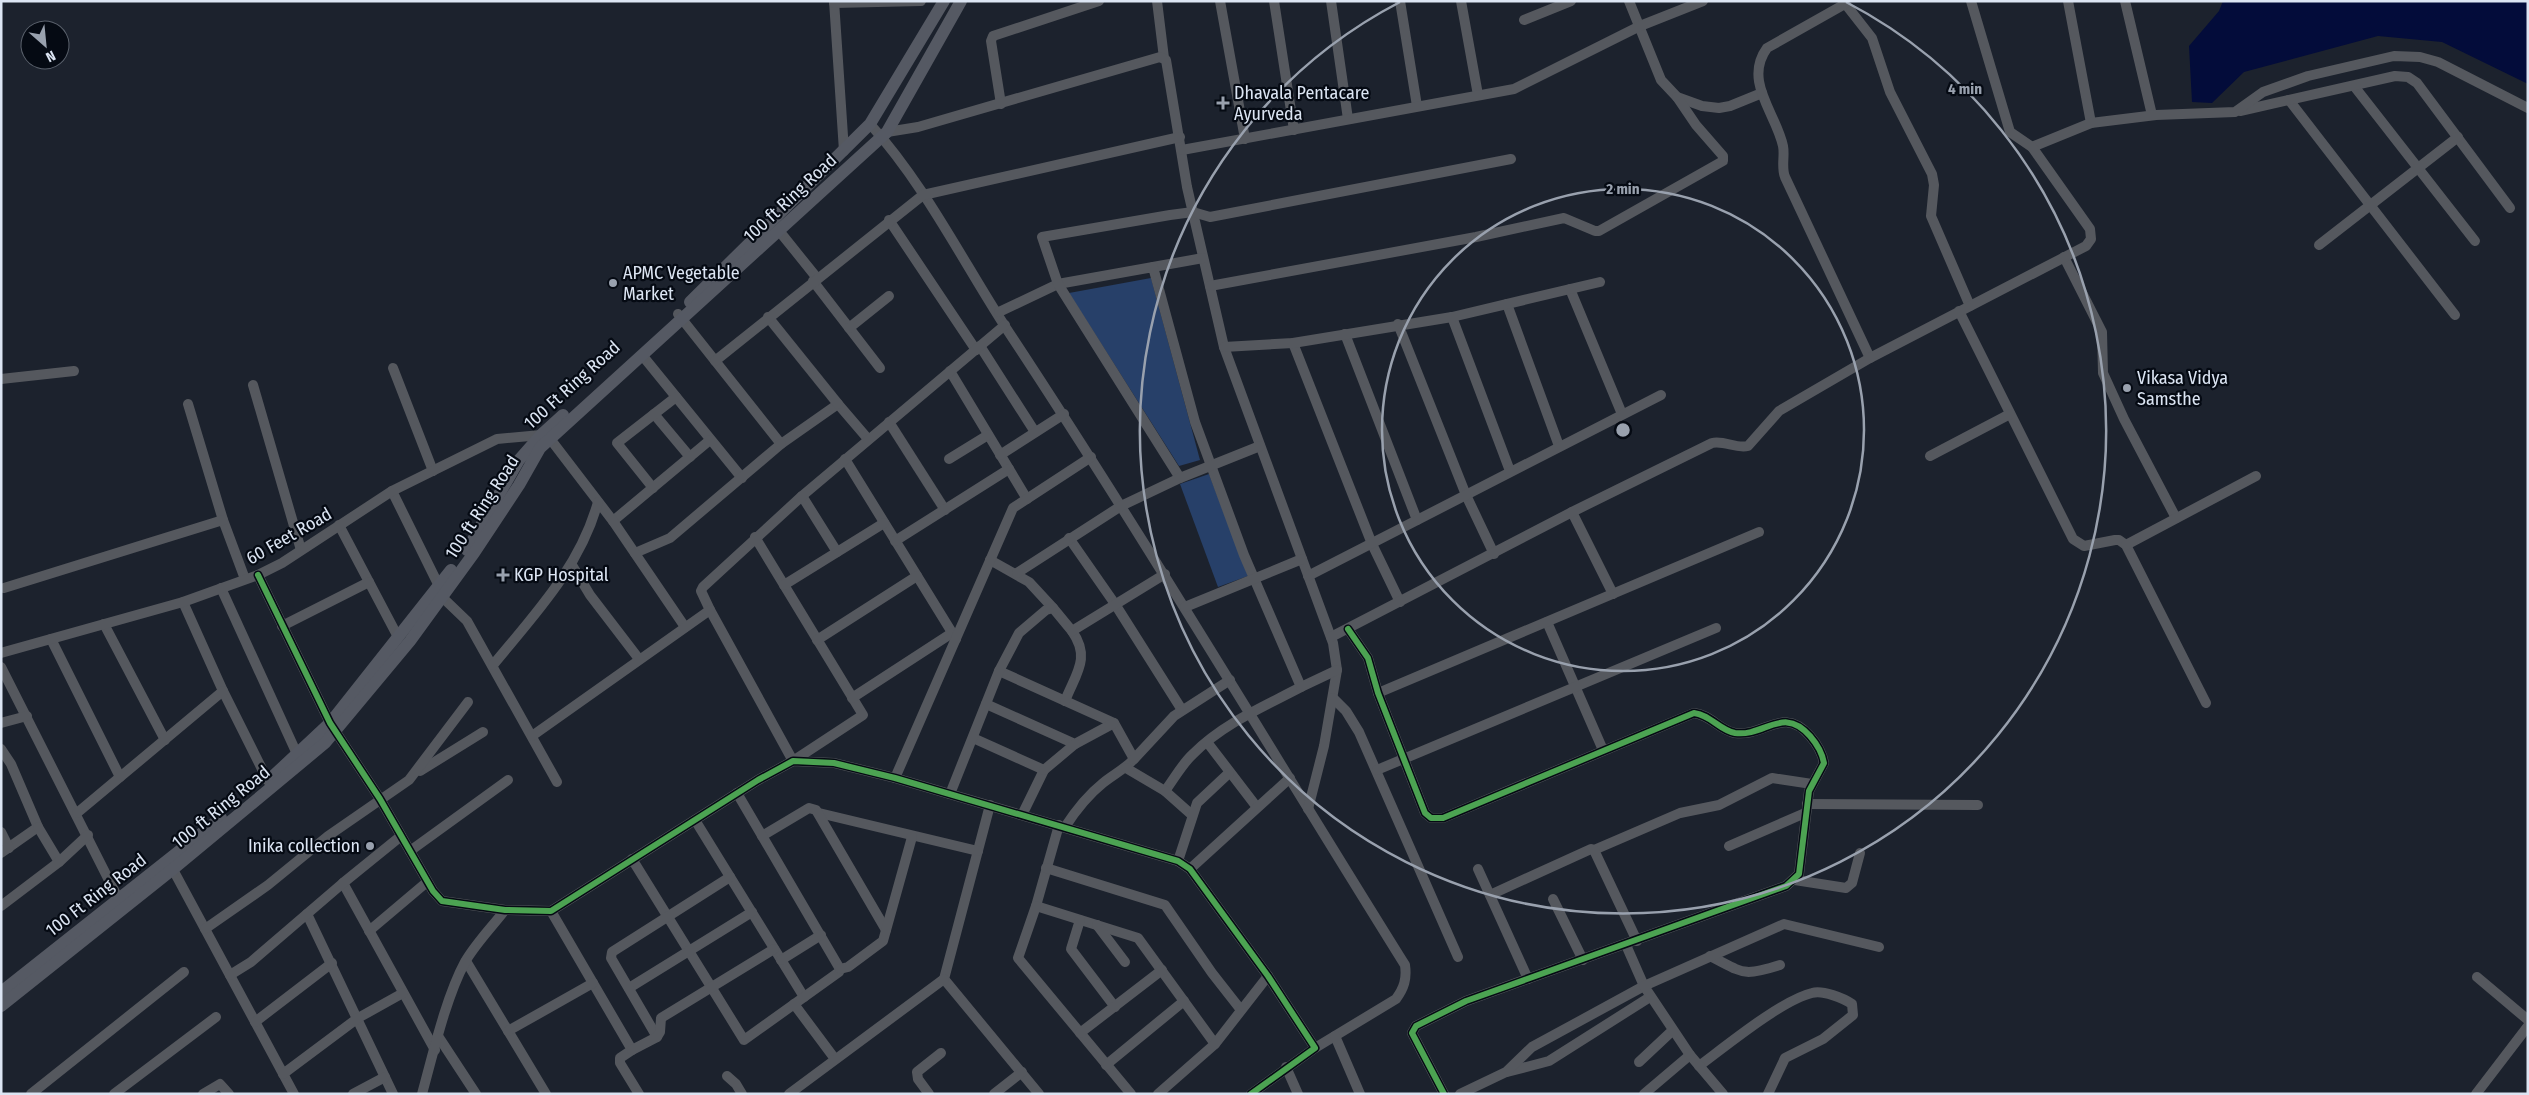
<svg xmlns="http://www.w3.org/2000/svg" width="2529" height="1095" font-family="'Fira Sans Condensed',sans-serif">
<rect width="100%" height="100%" fill="#1c222d"/>
<g fill="#274069">
<path d="M 1151,278 L 1200,460 L 1179,466 L 1069,293 Z"/>
<path d="M 1209,474 L 1248,576 L 1218,587 L 1180,484 Z"/>
</g>
<path fill="#030c3a" d="M 2223,1 L 2528,1 L 2528,84 L 2442,42 L 2378,36 L 2244,72 L 2212,103 L 2192,102 L 2189,46 L 2219,11 Z"/>
<g fill="none" stroke-linecap="round" stroke-linejoin="round">
<g stroke="#55585e" stroke-width="10">
<path d="M 834,1 L 844,151"/>
<path d="M 1157,1 L 1164,58"/>
<path d="M 1220,1 L 1245,139"/>
<path d="M 1274,1 L 1294,130"/>
<path d="M 1331,1 L 1348,119"/>
<path d="M 1400,1 L 1417,106"/>
<path d="M 1461,1 L 1478,95"/>
<path d="M 1629,1 L 1661,80 L 1677,97 L 1702,106 L 1719,108 L 1730,106 L 1762,93"/>
<path d="M 1843,1 L 1872,38 L 1890,92 L 1932,174 L 1934,185 L 1931,216 L 1970,306"/>
<path d="M 2068,1 L 2091,123"/>
<path d="M 2125,1 L 2152,115"/>
<path d="M 834,3 L 921,1"/>
<path d="M 1845,4 L 1767,48 C 1743,81 1776,113 1783,146 C 1785,156 1781,167 1785,177 L 1870,358"/>
<path d="M 1524,20 L 1571,1"/>
<path d="M 2354,86 L 2475,241"/>
<path d="M 2289,100 L 2455,315"/>
<path d="M 1001,104 L 991,41 L 993,36 L 1099,1"/>
<path d="M 2240,111 L 2395,76 L 2408,77 L 2417,83 L 2510,208"/>
<path d="M 870,124 C 925,185 962,260 1006,328 C 1144,537 1272,752 1405,965 C 1407,979 1404,988 1396,999 L 1315,1048"/>
<path d="M 887,132 L 918,127 L 1160,57 L 1166,60 L 1187,187 L 1224,347 L 1333,643 L 1337,670 L 1324,746 L 1308,809"/>
<path d="M 2032,147 L 2091,123 L 2156,115 L 2235,112 L 2263,92 L 2308,76 L 2394,56 L 2420,57 L 2438,62 L 2528,108"/>
<path d="M 1182,150 L 1514,89 L 1640,26 L 1703,1"/>
<path d="M 889,220 L 976,350"/>
<path d="M 780,232 L 817,278"/>
<path d="M 2319,245 L 2458,137"/>
<path d="M 2064,257 L 2102,332 L 2103,373 L 2124,419 L 2176,518"/>
<path d="M 1153,267 L 1203,258"/>
<path d="M 813,281 L 880,368"/>
<path d="M 1210,286 L 1476,237 L 1564,218 L 1595,231 L 1599,231 L 1723,161 L 1723,156 L 1696,125 L 1677,97"/>
<path d="M 1570,289 L 1622,414"/>
<path d="M 1507,304 L 1559,446"/>
<path d="M 1959,311 L 2073,539 L 2084,546 L 2115,540 L 2119,540 L 2126,545 L 2206,703"/>
<path d="M 999,312 L 1058,284 L 1153,267 L 1195,422 L 1244,555 L 1301,687 C 1265,706 1222,724 1193,754 C 1182,764 1174,779 1165,791"/>
<path d="M 678,314 L 781,444 L 838,404 L 868,439"/>
<path d="M 768,317 L 838,404"/>
<path d="M 1452,317 L 1510,471"/>
<path d="M 1398,324 L 1466,495 L 1494,554"/>
<path d="M 849,328 L 889,296"/>
<path d="M 1345,334 L 1417,520"/>
<path d="M 1293,343 L 1372,544 L 1400,602"/>
<path d="M 980,346 L 1035,432"/>
<path d="M 1224,347 L 1293,343 L 1452,317 L 1600,282"/>
<path d="M 642,355 L 742,478"/>
<path d="M 715,361 L 923,195 L 1180,137"/>
<path d="M 393,368 L 433,471"/>
<path d="M 950,371 L 1027,499"/>
<path d="M 1,379 L 74,371"/>
<path d="M 253,385 L 301,550"/>
<path d="M 188,404 L 223,520 L 245,579"/>
<path d="M 654,414 L 690,457"/>
<path d="M 889,422 L 945,510"/>
<path d="M 1000,455 L 1064,414"/>
<path d="M 1930,456 L 2010,414"/>
<path d="M 845,459 L 956,639"/>
<path d="M 949,459 L 988,435"/>
<path d="M 1180,478 L 1058,284 L 1042,237 L 1170,215 L 1193,212 L 1210,217 L 1511,159"/>
<path d="M 653,488 L 617,443 L 676,397"/>
<path d="M 392,491 L 439,586"/>
<path d="M 802,496 L 837,552"/>
<path d="M 1572,512 L 1613,594"/>
<path d="M 613,521 L 710,440"/>
<path d="M 339,525 L 398,637"/>
<path d="M 755,537 L 863,715 L 793,761 L 710,610 L 701,591 L 703,587 L 802,496 L 1005,325"/>
<path d="M 1069,538 L 1115,604 L 1182,710"/>
<path d="M 895,541 L 1009,469"/>
<path d="M 2126,545 L 2256,476"/>
<path d="M 635,553 L 670,538 L 781,444"/>
<path d="M 990,560 L 1029,582 L 1053,608"/>
<path d="M 572,565 L 590,595 L 639,659"/>
<path d="M 1017,573 L 1121,506 L 1180,478 L 1260,446"/>
<path d="M 258,575 L 330,723 L 380,799 L 433,891 L 442,901 L 505,910 L 551,911 L 758,780 L 793,761 L 834,763 L 895,778 L 1178,861 L 1190,869 L 1268,976 L 1315,1048 L 1251,1094"/>
<path d="M 1308,576 L 1661,395"/>
<path d="M 784,585 L 884,523"/>
<path d="M 4,588 L 223,520"/>
<path d="M 221,588 L 297,754"/>
<path d="M 442,597 L 467,621 L 557,782"/>
<path d="M 183,602 L 223,691 L 268,781"/>
<path d="M 1185,607 L 1302,559"/>
<path d="M 1547,622 L 1603,750"/>
<path d="M 104,624 L 165,740"/>
<path d="M 282,626 L 369,582"/>
<path d="M 1348,629 L 1368,658 L 1378,693 L 1425,813 L 1431,818 L 1443,818 L 1694,713 C 1711,715 1719,730 1735,733 C 1765,737 1783,705 1810,736 C 1817,744 1822,752 1824,763 L 1809,791 L 1799,874 L 1786,886 L 1466,1001 L 1416,1026 L 1412,1033 L 1444,1094"/>
<path d="M 1331,637 L 1572,512 L 1712,443 C 1724,440 1736,449 1748,446 L 1779,411 L 1870,358 L 2086,246 L 2091,239 L 2090,229 L 2032,147 L 2010,132 L 1971,1"/>
<path d="M 51,639 L 120,777"/>
<path d="M 817,640 L 917,576"/>
<path d="M 1,653 L 183,602 L 258,575 L 282,563 L 392,491 L 497,439 L 541,435 L 551,440 L 613,521 L 685,627"/>
<path d="M 493,665 C 535,614 580,567 598,502"/>
<path d="M 1,667 L 119,900"/>
<path d="M 999,671 L 1114,723 L 1134,759 C 1125,769 1114,774 1103,783 C 1088,795 1076,810 1065,827"/>
<path d="M 1301,687 L 1337,670"/>
<path d="M 1378,693 L 1759,532"/>
<path d="M 852,698 L 952,633"/>
<path d="M 1333,698 L 1346,711 L 1359,732 L 1458,957"/>
<path d="M 1065,701 C 1076,673 1091,658 1072,631"/>
<path d="M 986,704 L 1075,744 L 1114,723"/>
<path d="M 1,723 L 27,716"/>
<path d="M 532,736 L 710,610"/>
<path d="M 973,738 L 1044,770 L 1022,815"/>
<path d="M 1207,742 L 1256,806"/>
<path d="M 1,749 L 11,764 L 38,827 L 1,853"/>
<path d="M 1134,759 L 1174,716 L 1230,680"/>
<path d="M 1126,768 L 1165,791 L 1192,815"/>
<path d="M 1044,770 L 1075,744"/>
<path d="M 1377,770 L 1716,628"/>
<path d="M 420,771 L 483,732"/>
<path d="M 895,778 L 1013,508 L 1091,457"/>
<path d="M 950,794 L 999,671 L 1019,633 L 1046,610 L 1053,608 L 1072,631 L 1165,574"/>
<path d="M 1807,804 L 1978,805"/>
<path d="M 990,805 L 944,979 L 1039,1094"/>
<path d="M 77,813 L 223,691"/>
<path d="M 819,813 L 978,851"/>
<path d="M 695,820 L 804,997"/>
<path d="M 1059,825 L 1036,906 L 1138,938 L 1215,1044"/>
<path d="M 38,827 L 59,862"/>
<path d="M 1,832 L 9,848"/>
<path d="M 762,836 L 809,808 L 816,810 L 886,930"/>
<path d="M 1729,846 L 1805,813"/>
<path d="M 1594,850 L 1680,813 L 1719,805 L 1772,778 L 1812,784"/>
<path d="M 410,851 L 508,780"/>
<path d="M 632,859 L 744,1040 L 839,972 L 840,969 L 737,793"/>
<path d="M 1178,861 L 1197,803 L 1229,773"/>
<path d="M 170,864 L 294,1094"/>
<path d="M 1046,868 L 1165,905 L 1212,973 L 1241,1010"/>
<path d="M 1190,869 L 1290,778"/>
<path d="M 1478,869 L 1528,979"/>
<path d="M 1795,880 L 1846,888 L 1852,883 L 1860,853"/>
<path d="M 343,883 L 435,1050"/>
<path d="M 1490,895 L 1591,849 L 1594,850 L 1637,941"/>
<path d="M 1553,899 L 1583,960"/>
<path d="M 1,906 L 59,862 L 88,835"/>
<path d="M 1036,906 L 1018,958 L 1131,1094"/>
<path d="M 551,911 L 632,1050 L 620,1058 L 620,1063 L 639,1094"/>
<path d="M 307,914 L 393,1094"/>
<path d="M 1080,920 L 1071,949 L 1115,1007"/>
<path d="M 1097,925 L 1125,962"/>
<path d="M 205,929 L 268,885 L 328,836 L 409,780 L 468,702"/>
<path d="M 369,931 L 427,882"/>
<path d="M 1710,956 C 1744,973 1742,977 1780,965"/>
<path d="M 781,960 L 821,935"/>
<path d="M 466,961 L 546,1094"/>
<path d="M 840,969 L 848,967 L 883,941 L 912,837"/>
<path d="M 230,975 L 251,962 L 343,883 L 401,836"/>
<path d="M 2477,977 L 2528,1020"/>
<path d="M 629,988 L 752,912"/>
<path d="M 794,1004 L 835,1059"/>
<path d="M 255,1022 L 332,963"/>
<path d="M 508,1031 L 593,983"/>
<path d="M 1080,1033 L 1162,970"/>
<path d="M 438,1036 L 476,1094"/>
<path d="M 1335,1036 L 1360,1094"/>
<path d="M 657,1037 L 611,958 L 612,952 L 730,877"/>
<path d="M 632,1050 L 657,1037 L 660,1032 L 661,1018 L 774,949"/>
<path d="M 1639,1062 L 1672,1031"/>
<path d="M 1106,1065 L 1184,1001"/>
<path d="M 1699,1066 C 1726,1046 1782,1000 1812,993 C 1823,990 1843,998 1852,1004 L 1853,1015 L 1823,1039 L 1785,1058 L 1768,1094"/>
<path d="M 1286,1067 L 1298,1094"/>
<path d="M 1507,1072 L 1549,1061 L 1650,997"/>
<path d="M 283,1074 L 358,1018 L 403,993"/>
<path d="M 727,1076 L 736,1084 L 742,1094"/>
<path d="M 31,1094 L 184,972"/>
<path d="M 114,1094 L 216,1017"/>
<path d="M 203,1094 L 220,1084 L 229,1094"/>
<path d="M 353,1094 L 385,1077"/>
<path d="M 422,1094 C 433,1054 446,997 465,962 C 476,943 492,927 505,910"/>
<path d="M 789,1094 L 944,979"/>
<path d="M 929,1094 L 918,1079 L 917,1072 L 941,1053"/>
<path d="M 994,1094 L 1022,1072"/>
<path d="M 1158,1094 L 1215,1044 L 1268,976"/>
<path d="M 1460,1094 L 1506,1072 L 1532,1047 L 1644,986 L 1626,945"/>
<path d="M 1644,1094 L 1690,1055"/>
<path d="M 1723,1094 L 1690,1055 L 1644,986 L 1784,924 L 1879,947"/>
<path d="M 2476,1094 L 2528,1026"/>
</g>
<g stroke="#555963" stroke-width="12">
<path d="M 690,302 L 870,124 L 944,1"/>
<path d="M 467,550 L 519,460 L 541,435 L 563,415"/>
<path d="M 270,779 L 330,723 L 451,570"/>
<path d="M 1,992 L 221,818"/>
<path d="M 1,1006 L 173,869 L 325,743 L 410,641 L 474,553 L 519,485 L 540,448 L 887,132 L 961,1"/>
</g>
<g stroke="#050a13" stroke-width="9">
<g id="cycleway">
<path d="M 258,575 L 330,723 L 380,799 L 433,891 L 442,901 L 505,910 L 551,911 L 758,780 L 793,761 L 834,763 L 895,778 L 1178,861 L 1190,869 L 1268,976 L 1315,1048 L 1251,1094"/>
<path d="M 1348,629 L 1368,658 L 1378,693 L 1425,813 L 1431,818 L 1443,818 L 1694,713 C 1711,715 1719,730 1735,733 C 1765,737 1783,705 1810,736 C 1817,744 1822,752 1824,763 L 1809,791 L 1799,874 L 1786,886 L 1466,1001 L 1416,1026 L 1412,1033 L 1444,1094"/>
</g>
</g>
<use href="#cycleway" stroke="#4ca352" stroke-width="6"/>
</g>
<g fill="none" stroke="#99a1ae" stroke-width="2.5">
<circle cx="1623" cy="430" r="241"/>
<path d="M1846 2A483 483 0 1 1 1400 2"/>
</g>
<g fill="#99a1ae" stroke="#050a13" stroke-width="2">
<path d="M1220.5 95.5h5v5h5v5h-5v5h-5v-5h-5v-5h5z"/>
<circle cx="613" cy="283" r="5"/>
<circle cx="2127" cy="388" r="5"/>
<path d="M500.5 567.5h5v5h5v5h-5v5h-5v-5h-5v-5h5z"/>
<circle cx="370" cy="846" r="5"/>
</g>
<g text-anchor="middle" stroke-width="4.5" stroke-linejoin="round" paint-order="stroke">
<g font-size="18" fill="#dce5f3" stroke="#050a13" text-anchor="start">
<text x="1234" y="99">Dhavala Pentacare<tspan x="1234" dy="21">Ayurveda</tspan></text>
<text x="623" y="279">APMC Vegetable<tspan x="623" dy="21">Market</tspan></text>
<text x="2137" y="384">Vikasa Vidya<tspan x="2137" dy="21">Samsthe</tspan></text>
<text x="514" y="581">KGP Hospital</text>
<text x="360" y="852" text-anchor="end">Inika collection</text>
</g>
<g font-size="18" fill="#dce5f3" stroke="#050a13">
<text transform="translate(790 198) rotate(-43)" y="6">100 ft Ring Road</text>
<text transform="translate(572 385) rotate(-42)" y="6">100 Ft Ring Road</text>
<text transform="translate(482 507) rotate(-57)" y="6">100 ft Ring Road</text>
<text transform="translate(289 536) rotate(-30)" y="6">60 Feet Road</text>
<text transform="translate(221 807) rotate(-39)" y="6">100 ft Ring Road</text>
<text transform="translate(96 895) rotate(-38)" y="6">100 Ft Ring Road</text>
</g>
</g>
<circle cx="1623" cy="430" r="8" fill="#99a1ae" stroke="#050a13" stroke-width="2.5"/>
<g font-size="15" text-anchor="middle" font-weight="bold" fill="#99a1ae" stroke="#050a13" stroke-width="4.5" stroke-linejoin="round" paint-order="stroke">
<text x="1965" y="94">4 min</text>
<text x="1623" y="194">2 min</text>
</g>
<rect width="2529" height="1095" fill="none" stroke="#dce5f3" stroke-width="5"/>
<g transform="translate(45 45) rotate(153)"><circle r="24" fill="#050a13" stroke="#5b626d"/>
<path d="M0-4L9 19L0 12L-9 19Z" fill="#99a1ae"/>
<text y="-8" font-size="14" font-weight="bold" text-anchor="middle" fill="#dce5f3">N</text>
</g>
</svg>
